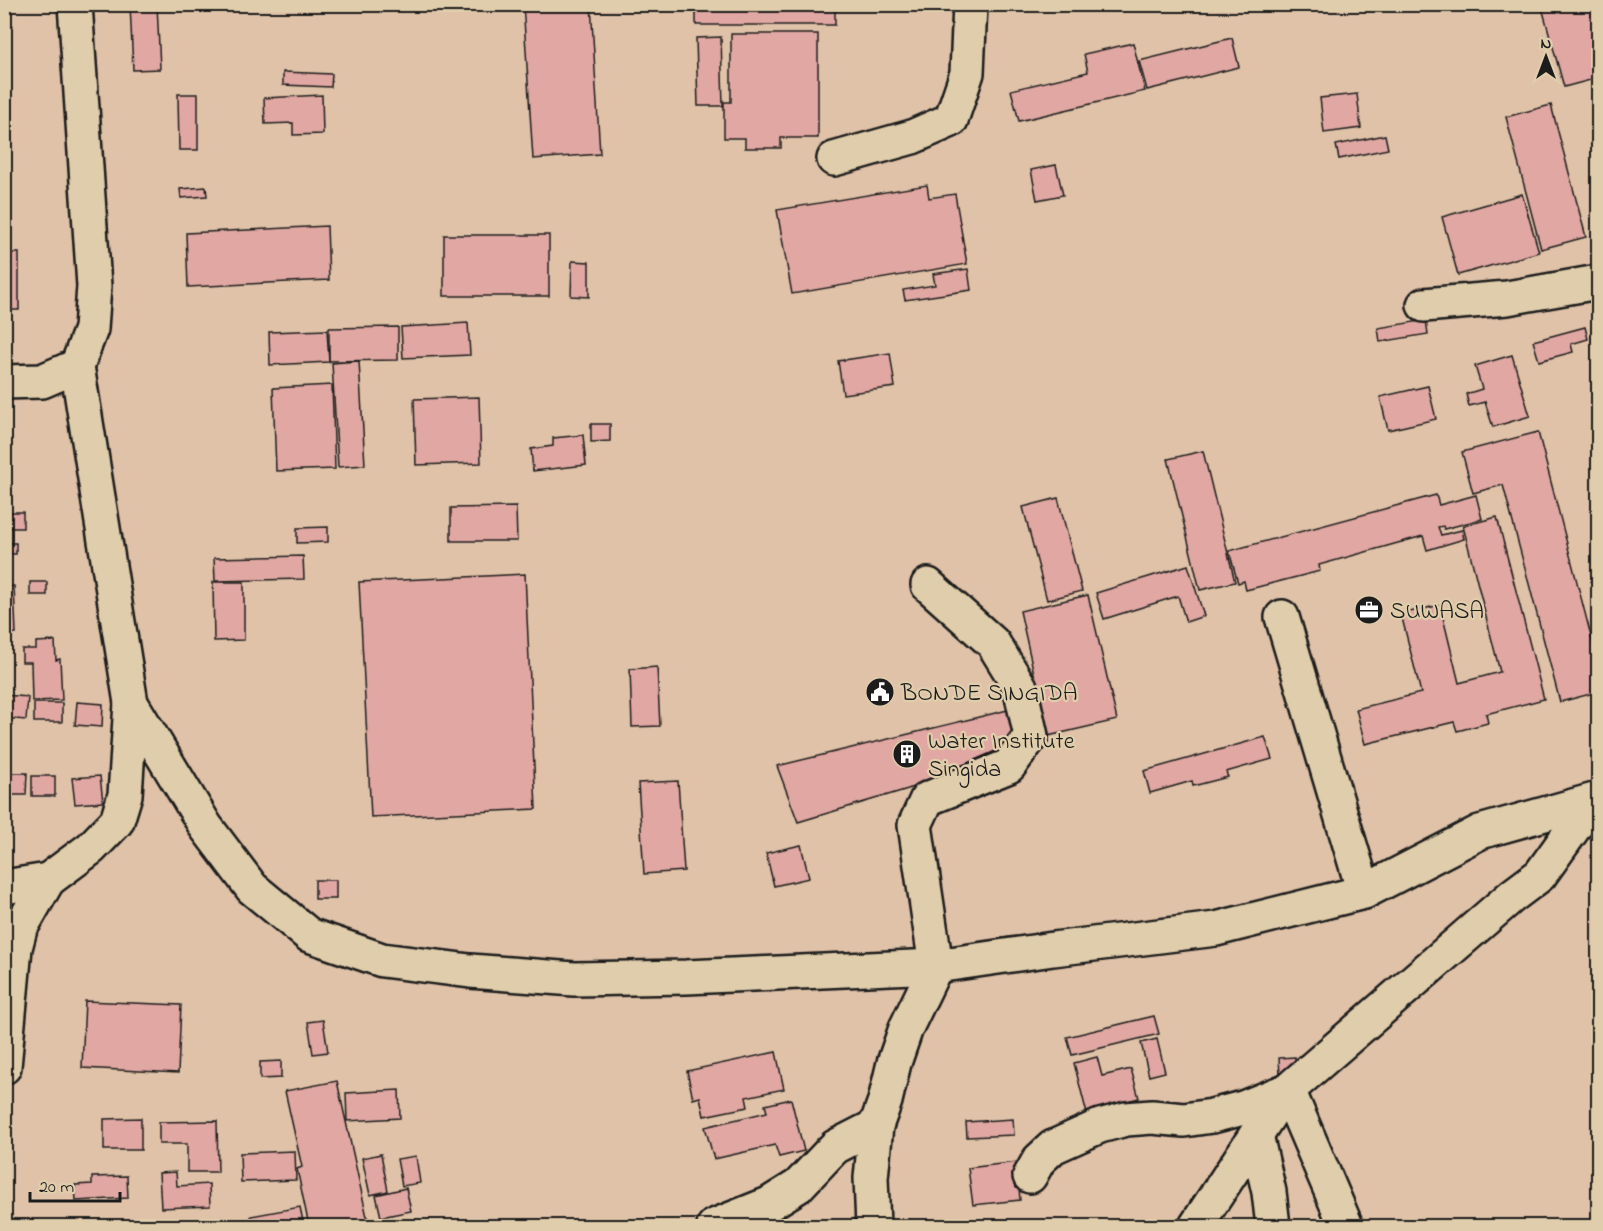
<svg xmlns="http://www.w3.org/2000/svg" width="1603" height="1231" font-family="'Indie Flower',sans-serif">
<rect width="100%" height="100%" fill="#e0c2a8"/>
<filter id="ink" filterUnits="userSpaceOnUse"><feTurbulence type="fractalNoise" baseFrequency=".0167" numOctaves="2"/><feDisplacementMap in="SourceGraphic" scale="12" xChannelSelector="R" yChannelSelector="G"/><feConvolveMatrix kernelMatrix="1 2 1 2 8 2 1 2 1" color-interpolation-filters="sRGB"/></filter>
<g filter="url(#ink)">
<g fill="#e1a7a2" stroke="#1c1c1c" stroke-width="1.5">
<path d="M 130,4 L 157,4 L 160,69 L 133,70 Z"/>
<path d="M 523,4 L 591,4 L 600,154 L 533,159 Z"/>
<rect x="696" y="4" width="139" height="21"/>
<path d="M 1541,4 L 1598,4 L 1598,78 L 1564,87 Z"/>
<path d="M 731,34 L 818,34 L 818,138 L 781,138 L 781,148 L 745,148 L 745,138 L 724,138 L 724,102 L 731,102 Z"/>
<path d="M 721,37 L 723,106 L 698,106 L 696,38 Z"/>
<path d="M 1232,38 L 1239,67 L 1147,90 L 1139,61 Z"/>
<path d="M 1133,43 L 1145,91 L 1019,121 L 1011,90 L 1088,72 L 1084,54 Z"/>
<path d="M 283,72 L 332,74 L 331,87 L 283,85 Z"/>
<path d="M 178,94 L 198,94 L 198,150 L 179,150 Z"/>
<path d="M 1357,94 L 1361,128 L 1324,133 L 1320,98 Z"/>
<path d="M 322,95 L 323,134 L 293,135 L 293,123 L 265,124 L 264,98 Z"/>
<path d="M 1551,105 L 1586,237 L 1541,249 L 1506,117 Z"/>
<path d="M 1385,135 L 1388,149 L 1339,159 L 1336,145 Z"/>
<path d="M 1056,165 L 1063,195 L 1037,200 L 1031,170 Z"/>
<path d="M 927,185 L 929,198 L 955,194 L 967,264 L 792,294 L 777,210 Z"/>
<path d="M 206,187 L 207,196 L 181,198 L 180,189 Z"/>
<path d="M 1522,194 L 1539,252 L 1458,275 L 1442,217 Z"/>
<path d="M 327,226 L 329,280 L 188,287 L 186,233 Z"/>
<rect x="444" y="235" width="105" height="61"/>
<rect x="4" y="253" width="15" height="57"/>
<path d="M 572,261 L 589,262 L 589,297 L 571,296 Z"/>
<path d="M 968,269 L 971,290 L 905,300 L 903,290 L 935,285 L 933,274 Z"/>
<path d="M 1426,320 L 1428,334 L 1380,342 L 1378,328 Z"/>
<path d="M 468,323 L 470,355 L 403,358 L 401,327 Z"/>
<path d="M 398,327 L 398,360 L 329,361 L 329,328 Z"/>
<path d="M 1585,327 L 1588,339 L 1571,344 L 1573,352 L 1539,361 L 1533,341 Z"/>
<path d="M 327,330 L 329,362 L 270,365 L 269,332 Z"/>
<path d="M 890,353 L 895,387 L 843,394 L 838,361 Z"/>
<path d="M 1512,355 L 1530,416 L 1493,427 L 1485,402 L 1469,406 L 1466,394 L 1482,389 L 1475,366 Z"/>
<path d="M 359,361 L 365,465 L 338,467 L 332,363 Z"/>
<path d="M 332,385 L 335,469 L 276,471 L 273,388 Z"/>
<path d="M 1428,386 L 1436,419 L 1388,430 L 1380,397 Z"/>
<path d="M 479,397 L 481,463 L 416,465 L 414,399 Z"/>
<path d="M 591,424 L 610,424 L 610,441 L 591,442 Z"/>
<path d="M 1538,432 L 1598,663 L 1598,692 L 1560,702 L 1503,485 L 1473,493 L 1462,452 Z"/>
<path d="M 583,435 L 586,465 L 533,471 L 531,449 L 553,446 L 553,438 Z"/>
<path d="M 1203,451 L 1235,582 L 1200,590 L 1168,459 Z"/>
<path d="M 1436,495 L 1439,505 L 1476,495 L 1482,519 L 1444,529 L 1443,526 L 1438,527 L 1441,535 L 1462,530 L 1464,539 L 1427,550 L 1423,536 L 1319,565 L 1320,571 L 1246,590 L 1244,581 L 1238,583 L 1229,551 Z"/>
<path d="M 1058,498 L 1082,591 L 1047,600 L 1023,507 Z"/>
<path d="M 516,507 L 517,541 L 451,541 L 451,508 Z"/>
<rect x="4" y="512" width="19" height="16"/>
<path d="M 1497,517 L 1544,699 L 1486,714 L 1488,723 L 1457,731 L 1454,722 L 1365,744 L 1356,709 L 1421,693 L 1401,614 L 1440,605 L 1459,683 L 1500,672 L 1463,526 Z"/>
<path d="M 328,527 L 328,542 L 297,543 L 297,528 Z"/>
<path d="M 4,533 L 9,533 L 9,543 L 16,543 L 16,554 L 9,554 L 9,586 L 4,586 Z"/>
<path d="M 303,556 L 304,579 L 215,581 L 214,558 Z"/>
<path d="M 1188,565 L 1204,616 L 1186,622 L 1178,596 L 1104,619 L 1096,593 Z"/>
<path d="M 525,574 L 536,809 L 371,817 L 359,582 Z"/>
<rect x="30" y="582" width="17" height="13"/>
<path d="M 213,582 L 244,582 L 244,640 L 214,641 Z"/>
<path d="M 14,586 L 16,633 L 4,634 L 4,587 Z"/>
<path d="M 1088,595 L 1117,720 L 1048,736 L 1020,611 Z"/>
<path d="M 55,641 L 56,660 L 60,659 L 62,700 L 32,701 L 31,662 L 22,662 L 22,649 L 36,649 L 36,642 Z"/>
<path d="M 657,667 L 660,726 L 632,727 L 630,669 Z"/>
<path d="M 4,695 L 28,697 L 26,720 L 4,718 Z"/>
<path d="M 77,702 L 103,704 L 102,727 L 75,725 Z"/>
<rect x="34" y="703" width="28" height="19"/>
<path d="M 1016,708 L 1016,742 L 908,789 L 798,822 L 777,766 Z"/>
<path d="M 1265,737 L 1272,759 L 1226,772 L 1228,777 L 1193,786 L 1192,781 L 1150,793 L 1144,771 Z"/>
<path d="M 4,773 L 27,773 L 26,795 L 4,795 Z"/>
<rect x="32" y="776" width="23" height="20"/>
<path d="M 100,776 L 103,802 L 75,804 L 72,778 Z"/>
<path d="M 678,781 L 684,871 L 644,874 L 638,783 Z"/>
<path d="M 801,845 L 809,878 L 774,886 L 766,853 Z"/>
<rect x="315" y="880" width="21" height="19"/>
<path d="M 85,1001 L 181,1005 L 178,1073 L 82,1068 Z"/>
<path d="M 1154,1016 L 1159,1034 L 1072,1055 L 1067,1037 Z"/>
<path d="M 323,1020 L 328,1052 L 313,1054 L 308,1022 Z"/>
<path d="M 1157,1039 L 1165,1072 L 1149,1076 L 1141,1043 Z"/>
<path d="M 776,1052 L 784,1089 L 746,1097 L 748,1107 L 704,1116 L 700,1097 L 693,1099 L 687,1071 Z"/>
<path d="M 1097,1057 L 1102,1076 L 1131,1069 L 1139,1098 L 1110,1105 L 1111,1112 L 1088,1118 L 1074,1063 Z"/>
<path d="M 1295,1057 L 1296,1074 L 1280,1075 L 1279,1058 Z"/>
<path d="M 281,1061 L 281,1078 L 260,1079 L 260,1062 Z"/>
<path d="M 337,1081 L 369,1226 L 309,1226 L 297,1169 L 302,1167 L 285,1091 Z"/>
<path d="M 399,1090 L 400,1118 L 347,1121 L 346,1093 Z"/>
<path d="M 791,1099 L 804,1151 L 779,1157 L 775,1145 L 714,1159 L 705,1127 L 767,1112 L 765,1105 Z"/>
<path d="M 141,1118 L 141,1150 L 104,1150 L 104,1119 Z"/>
<path d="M 1013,1119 L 1014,1135 L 967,1137 L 966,1122 Z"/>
<path d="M 217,1121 L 218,1172 L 187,1172 L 187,1144 L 159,1144 L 159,1122 Z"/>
<path d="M 295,1151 L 296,1180 L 241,1182 L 240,1153 Z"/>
<path d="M 381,1154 L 388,1191 L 370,1195 L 362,1158 Z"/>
<path d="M 416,1156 L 420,1183 L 402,1186 L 397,1159 Z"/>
<path d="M 1017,1162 L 1020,1200 L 973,1205 L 968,1168 Z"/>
<path d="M 176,1172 L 177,1186 L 209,1184 L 210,1206 L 161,1208 L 159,1173 Z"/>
<path d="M 127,1176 L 128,1198 L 76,1201 L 75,1185 L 92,1184 L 92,1177 Z"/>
<path d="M 406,1188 L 411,1211 L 381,1217 L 376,1195 Z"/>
<path d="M 300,1207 L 304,1226 L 252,1226 L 251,1216 Z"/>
</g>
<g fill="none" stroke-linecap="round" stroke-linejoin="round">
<g stroke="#1c1c1c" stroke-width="38">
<g id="minor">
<path d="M 834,159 L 912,137 L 951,120 L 967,73 L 970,4"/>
<path d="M 1424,305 L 1507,298 L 1598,282"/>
<path d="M 4,382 L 42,381 L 77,366 L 91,329 L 94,286 L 75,4"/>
<path d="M 1282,617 L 1364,892"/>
<path d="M 131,703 L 206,827 L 252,888 L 309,935 L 382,960 L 470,971 L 574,979 L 686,977 L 936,966 L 1053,949 L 1216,929 L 1364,892 L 1480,832 L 1598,799"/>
<path d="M 4,887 L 48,880 L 91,848 L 117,821 L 125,795 L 131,703 L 77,366"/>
<path d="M 4,1067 L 15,948 L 20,929 L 48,880"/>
<path d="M 1256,1135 L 1269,1192 L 1273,1226"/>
<path d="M 1030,1176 L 1039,1160 L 1053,1147 L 1100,1126 L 1126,1119 L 1152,1117 L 1184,1120 L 1212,1116 L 1243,1108 L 1288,1090 L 1346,1226"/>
<path d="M 714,1226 L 769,1204 L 798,1186 L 835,1147 L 876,1126"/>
<path d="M 873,1226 L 871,1178 L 876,1126 L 885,1101 L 894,1063 L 906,1028 L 936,966 L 915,825 L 927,799 L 1009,766 L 1031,736 L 1020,687 L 993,643 L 928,585"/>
<path d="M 1196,1226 L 1273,1109 L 1288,1090 L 1512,896 L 1540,875 L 1593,801"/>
</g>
</g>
<use href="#minor" stroke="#e0cdab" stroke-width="33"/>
</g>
</g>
<defs>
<g id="office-disc" transform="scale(1.5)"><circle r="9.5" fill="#1c1c1c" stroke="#e0cdab"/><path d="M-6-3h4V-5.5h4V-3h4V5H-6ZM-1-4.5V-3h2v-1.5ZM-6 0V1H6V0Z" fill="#fff"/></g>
<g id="civic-disc" transform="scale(1.5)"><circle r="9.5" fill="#1c1c1c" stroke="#e0cdab"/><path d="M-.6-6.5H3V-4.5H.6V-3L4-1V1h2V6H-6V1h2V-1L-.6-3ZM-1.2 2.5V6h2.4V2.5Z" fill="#fff"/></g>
<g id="building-disc" transform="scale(1.5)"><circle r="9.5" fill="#1c1c1c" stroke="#e0cdab"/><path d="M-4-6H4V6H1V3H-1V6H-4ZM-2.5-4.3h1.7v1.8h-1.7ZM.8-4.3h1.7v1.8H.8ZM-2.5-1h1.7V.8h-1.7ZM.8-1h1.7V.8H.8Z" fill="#fff"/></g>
</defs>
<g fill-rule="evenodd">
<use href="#office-disc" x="1369" y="610"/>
<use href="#civic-disc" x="880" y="692"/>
<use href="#building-disc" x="907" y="754"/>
</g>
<g text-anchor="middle" stroke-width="4.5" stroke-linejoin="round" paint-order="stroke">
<g font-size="24" fill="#1c1c1c" stroke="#e0cdab" text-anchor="start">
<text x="1390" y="618">SUWASA</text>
<text x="901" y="700">BONDE SINGIDA</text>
<text x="928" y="748">Water Institute<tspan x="928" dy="28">Singida</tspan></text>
</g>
</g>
<rect width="1603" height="1231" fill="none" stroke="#e0cdab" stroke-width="24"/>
<rect x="12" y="12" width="1579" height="1207" fill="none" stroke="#1c1c1c" stroke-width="2" filter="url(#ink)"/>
<g transform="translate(1546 57)" stroke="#e0cdab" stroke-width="4.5" paint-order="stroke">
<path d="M0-4.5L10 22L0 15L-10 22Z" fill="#1c1c1c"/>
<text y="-9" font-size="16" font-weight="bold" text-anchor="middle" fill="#1c1c1c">N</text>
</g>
<path d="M30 1192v9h90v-9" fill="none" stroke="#1c1c1c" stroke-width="3"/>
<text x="39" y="1192" font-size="18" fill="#1c1c1c" stroke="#e0cdab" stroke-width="4.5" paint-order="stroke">20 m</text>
</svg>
